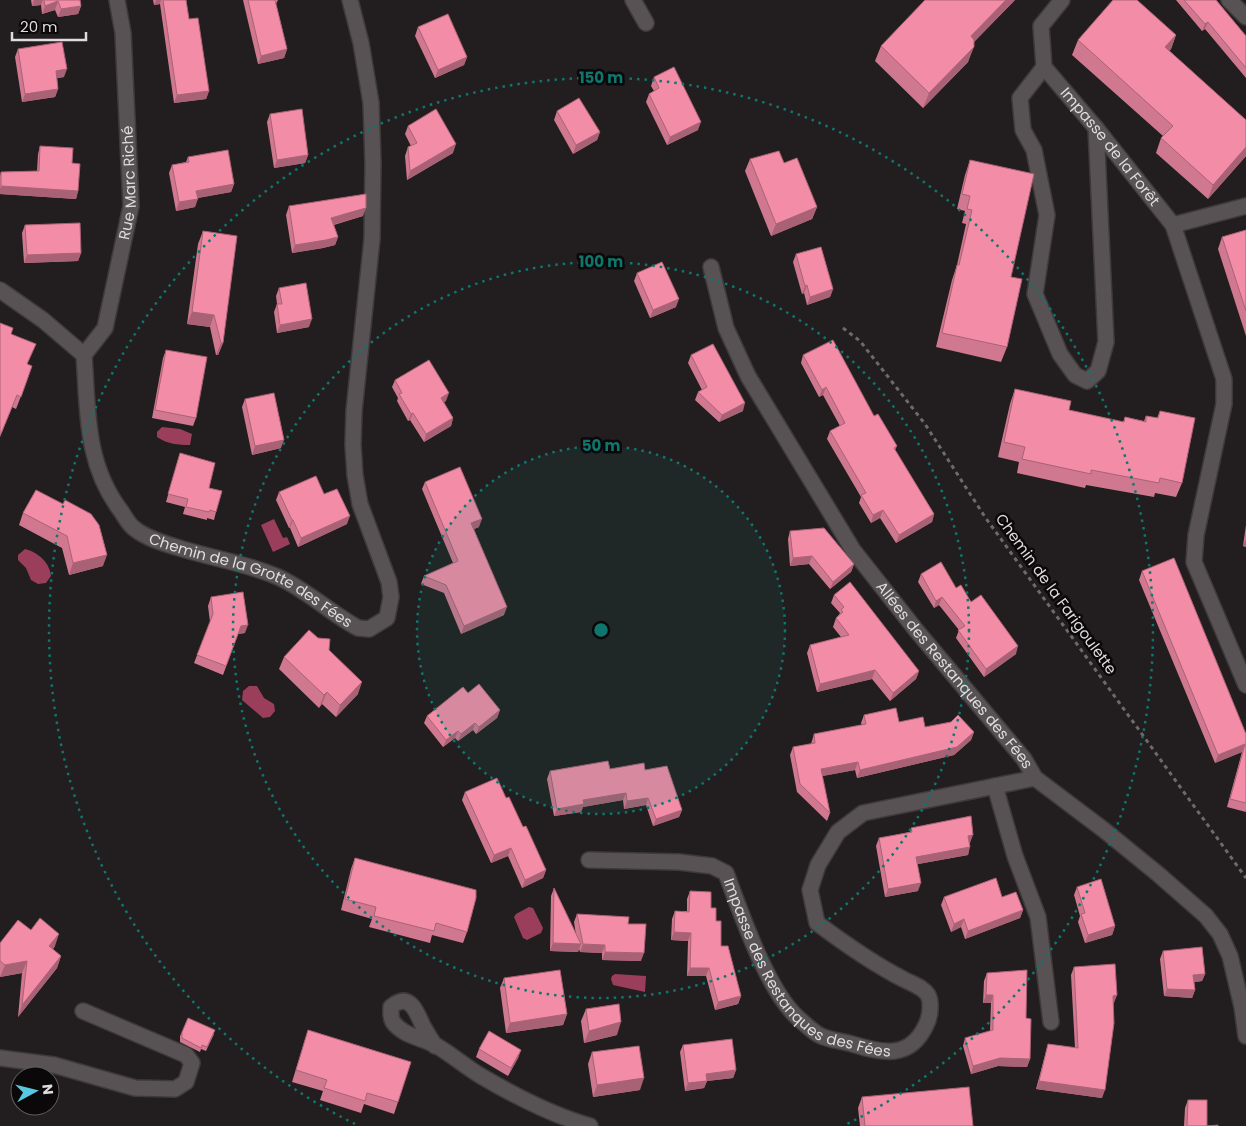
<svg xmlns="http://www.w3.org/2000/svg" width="1246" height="1126" font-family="Poppins,sans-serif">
<rect width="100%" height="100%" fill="#221d1e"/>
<g fill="#9b3e5c">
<path d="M 162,427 L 180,429 L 192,434 L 190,445 C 178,445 167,444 157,437 L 157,432 Z"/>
<path d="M 274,519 L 283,538 L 287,537 L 290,544 L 273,552 L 261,525 Z"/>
<path d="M 25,549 C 38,552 50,563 51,576 L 46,583 L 38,584 L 31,580 L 26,568 L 18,560 L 18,555 Z"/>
<path d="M 249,686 L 257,686 L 264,698 L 274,704 L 275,711 L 270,717 L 263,718 L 242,700 L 243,691 Z"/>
<path d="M 529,907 L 533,908 L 543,928 L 541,933 L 527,940 L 523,938 L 514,917 L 516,914 Z"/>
<path d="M 615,974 L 646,976 L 645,992 L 613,985 L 611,979 L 612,976 Z"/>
</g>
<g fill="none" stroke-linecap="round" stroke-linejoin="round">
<g stroke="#3e3a3b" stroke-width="18">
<path id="lane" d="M 0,1058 L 54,1065 L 135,1088 L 175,1089 L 186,1082 L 192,1063 L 186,1055 L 83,1011"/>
</g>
<g stroke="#3e3a3b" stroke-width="18">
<g id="street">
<path d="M 633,0 L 646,23"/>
<path id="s1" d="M 1062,0 L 1041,26 L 1044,67 L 1096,128 L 1173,225 L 1224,379 L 1224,404 L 1196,535 L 1194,562 L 1246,685"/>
<path d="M 1229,0 L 1246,17"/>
<path d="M 1044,67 L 1020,98 L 1023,130 L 1034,150 L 1047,215 L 1035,294 L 1060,354 L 1075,375 L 1087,381 L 1098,371 L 1106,342 L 1096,128"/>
<path d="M 1173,225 L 1246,206"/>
<path id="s2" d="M 711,267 L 726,328 L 748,376 L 853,550 L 916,630 L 1024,759 L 1035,778 L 1104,830 L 1158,874 L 1206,916 L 1220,934 L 1230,956 L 1242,1007 L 1246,1036"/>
<path id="s3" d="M 0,290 L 43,320 L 84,355 C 88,411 85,464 121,511 C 125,517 129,525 135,529 C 146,538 163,543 176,547 C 210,558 246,563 278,577 C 307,590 330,613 358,628 L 369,629 L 387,618 L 391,597 L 389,582 L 360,504 L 355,475 L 353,445 L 354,411 L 372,239 L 373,163 L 371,103 L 361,43 L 350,0"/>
<path id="s4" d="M 84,355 L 105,328 L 131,206 L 123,33 L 117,0"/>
<path d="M 995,786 L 1015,856 L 1038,917 L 1051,1022"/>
<path id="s5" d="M 589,860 L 679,862 L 712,866 L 726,873 C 741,913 767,990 798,1018 C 804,1023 812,1031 819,1035 C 828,1040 842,1041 852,1044 C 882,1053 910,1060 926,1025 C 930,1018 932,1003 928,995 C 922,986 912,984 903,979 C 872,963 845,944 817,923 L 810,890 L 818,865 L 838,832 L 863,813 L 1035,778"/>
<path d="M 435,1046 C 431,1039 426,1032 422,1024 C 416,1010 409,992 391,1007 C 391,1012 390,1017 393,1022 C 403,1036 423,1038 437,1046 C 452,1055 466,1067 481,1076 C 515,1096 552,1115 590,1126"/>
</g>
</g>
<path stroke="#6e6a6b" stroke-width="3" stroke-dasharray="4 4" stroke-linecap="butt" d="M 843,328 L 860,341 L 925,424 L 985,517 L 1246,878"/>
<use href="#lane" stroke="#585254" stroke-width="15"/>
<use href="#street" stroke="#585254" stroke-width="15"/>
</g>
<g fill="#d07890">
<path d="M 31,0 L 80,0 L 81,6 L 78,14 L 58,17 L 55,10 L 42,14 L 41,5 L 32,6 Z"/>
<path d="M 153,0 L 186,0 L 189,19 L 209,91 L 206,99 L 174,103 L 160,4 L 154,5 Z"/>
<path d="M 243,0 L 278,0 L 276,4 L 287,49 L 284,58 L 258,64 Z"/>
<path d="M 1015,0 L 974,42 L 968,62 L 923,108 L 875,61 L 881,46 Z"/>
<path d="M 1176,0 L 1216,0 L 1246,36 L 1246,78 L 1205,29 L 1202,31 Z"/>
<path d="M 418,27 L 467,57 L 464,65 L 435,78 L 415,36 Z"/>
<path d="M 1176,35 L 1171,49 L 1169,51 L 1246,120 L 1246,156 L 1208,199 L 1156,153 L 1161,138 L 1163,136 L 1072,55 L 1078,40 Z"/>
<path d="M 18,49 L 64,77 L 57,78 L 58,89 L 55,97 L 22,102 L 15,57 Z"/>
<path d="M 654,77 L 698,130 L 667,145 L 646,102 L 649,94 L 654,91 L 651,86 Z"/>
<path d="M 557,111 L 600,132 L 597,140 L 573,154 L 554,120 Z"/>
<path d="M 270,114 L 308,155 L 305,163 L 274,168 L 267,122 Z"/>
<path d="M 408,126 L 453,153 L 407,180 L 405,156 L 408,147 L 411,146 L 405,134 Z"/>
<path d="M 40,146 L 78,191 L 76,199 L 0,194 L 0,176 L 1,172 L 37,171 L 38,154 Z"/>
<path d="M 188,157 L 234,184 L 231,192 L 197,198 L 195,207 L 176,211 L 169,173 L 172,165 L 186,162 Z"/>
<path d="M 750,159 L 784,163 L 817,207 L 812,219 L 771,236 L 745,171 Z"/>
<path d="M 970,160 L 1011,277 L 1007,347 L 1001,362 L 936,347 L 952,280 L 957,265 L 966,224 L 962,223 L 965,211 L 957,209 L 965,175 Z"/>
<path d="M 289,206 L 363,216 L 334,225 L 338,237 L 335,245 L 323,248 L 292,253 L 286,215 Z"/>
<path d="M 25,225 L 81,253 L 78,261 L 24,263 L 22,233 Z"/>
<path d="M 1246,230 L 1246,336 L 1218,249 L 1222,237 Z"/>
<path d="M 203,231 L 223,343 L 218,355 L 216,355 L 210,327 L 187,324 L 198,244 Z"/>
<path d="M 796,254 L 833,289 L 830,297 L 807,305 L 804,293 L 802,294 L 793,262 Z"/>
<path d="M 637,273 L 676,307 L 650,318 L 634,281 Z"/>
<path d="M 279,288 L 309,327 L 277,333 L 274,312 L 277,304 L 276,296 Z"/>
<path d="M 0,323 L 11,334 L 28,364 L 28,378 L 16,409 L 12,407 L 0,437 Z"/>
<path d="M 166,350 L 196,418 L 193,426 L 152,418 L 163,358 Z"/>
<path d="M 691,355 L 743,411 L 719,422 L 695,400 L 698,392 L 702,390 L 688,363 Z"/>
<path d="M 803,355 L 874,416 L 897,446 L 895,450 L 934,514 L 932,522 L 896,543 L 880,518 L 871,523 L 859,503 L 861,497 L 827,439 L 830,431 L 840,426 L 823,395 L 819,397 L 801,363 Z"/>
<path d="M 395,380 L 446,401 L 444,402 L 453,418 L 451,426 L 424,442 L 410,420 L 408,421 L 397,401 L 398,398 L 392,387 Z"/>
<path d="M 1015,389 L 1069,410 L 1123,422 L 1125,417 L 1144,421 L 1146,416 L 1157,418 L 1160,411 L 1182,483 L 1176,497 L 1155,493 L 1154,497 L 1086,485 L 1085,488 L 1017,473 L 1019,462 L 998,457 L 1010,404 Z"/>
<path d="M 245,399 L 281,448 L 252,455 L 242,407 Z"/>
<path d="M 180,453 L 209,488 L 216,512 L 214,520 L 207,518 L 207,520 L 183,514 L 185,507 L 166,502 Z"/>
<path d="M 425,482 L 479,527 L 474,529 L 504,615 L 461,634 L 444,593 L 421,584 L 424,576 L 453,563 L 422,489 Z"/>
<path d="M 36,490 L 103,566 L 69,575 L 62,548 L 19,525 L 23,513 Z"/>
<path d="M 279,492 L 324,494 L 347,524 L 298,547 L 290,528 L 289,528 L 276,500 Z"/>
<path d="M 1246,525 L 1246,547 L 1243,546 Z"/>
<path d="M 790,531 L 854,564 L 851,572 L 830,589 L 809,564 L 790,566 L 788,539 Z"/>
<path d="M 1142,571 L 1246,734 L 1246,812 L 1227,807 L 1242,752 L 1215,763 L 1139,580 Z"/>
<path d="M 921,574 L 956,588 L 971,602 L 1016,654 L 984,677 L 956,638 L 959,630 L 939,605 L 934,608 L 918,582 Z"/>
<path d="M 834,595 L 919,671 L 916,679 L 890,701 L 872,679 L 817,692 L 807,653 L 810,645 L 841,637 L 833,627 L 836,618 L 838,616 L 840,613 L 831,603 Z"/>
<path d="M 211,597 L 245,633 L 238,634 L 223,675 L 194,663 L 210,622 L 208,606 Z"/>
<path d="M 318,638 L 329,650 L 358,694 L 336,717 L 322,704 L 319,708 L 279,669 L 284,657 Z"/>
<path d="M 468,693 L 500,710 L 497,718 L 476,734 L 473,730 L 458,741 L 455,738 L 443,747 L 424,723 L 427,716 Z"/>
<path d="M 864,715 L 925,727 L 974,732 L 971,740 L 954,755 L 857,778 L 855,770 L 822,776 L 830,813 L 827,821 L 797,792 L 790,755 L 793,747 L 811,744 L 814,734 L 862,725 L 861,723 Z"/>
<path d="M 610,769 L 645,770 L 682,810 L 679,817 L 653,826 L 646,805 L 624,809 L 623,800 L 583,807 L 581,812 L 554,816 L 547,779 L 550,771 Z"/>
<path d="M 465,792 L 506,798 L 523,827 L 546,870 L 543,878 L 522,888 L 508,856 L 491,863 L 462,800 Z"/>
<path d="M 911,828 L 970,843 L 968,855 L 918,864 L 918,891 L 885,897 L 876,846 L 879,838 L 910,832 Z"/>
<path d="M 355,858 L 467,932 L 463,943 L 432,935 L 430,943 L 369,927 L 372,919 L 341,910 L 351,869 Z"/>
<path d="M 1077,887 L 1115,926 L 1112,935 L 1085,943 L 1078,922 L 1080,916 L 1074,895 Z"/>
<path d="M 554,888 L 576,935 L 574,922 L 577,914 L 628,924 L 641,961 L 602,960 L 602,953 L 580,952 L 579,949 L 578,952 L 550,951 L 551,896 Z"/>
<path d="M 690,891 L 711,908 L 716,921 L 721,946 L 741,996 L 738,1004 L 715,1010 L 706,976 L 687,976 L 688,941 L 671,940 L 672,919 L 675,911 L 687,911 L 687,899 Z"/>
<path d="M 944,897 L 1002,897 L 1023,910 L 1020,918 L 965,939 L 961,927 L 951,932 L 941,905 Z"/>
<path d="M 31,930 L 55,946 L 53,949 L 61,956 L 57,968 L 18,1017 L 22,973 L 0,977 L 0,943 Z"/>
<path d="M 1163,951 L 1205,974 L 1202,981 L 1194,982 L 1195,990 L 1192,998 L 1164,996 L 1160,959 Z"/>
<path d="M 1074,967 L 1117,995 L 1113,1003 L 1102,1098 L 1036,1089 L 1046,1052 L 1048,1044 L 1075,1048 L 1071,975 Z"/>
<path d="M 987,973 L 1026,1018 L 1030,1059 L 1027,1067 L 998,1066 L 971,1074 L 963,1046 L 965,1038 L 990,1031 L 991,1003 L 983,1003 L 984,981 Z"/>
<path d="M 504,978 L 567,1014 L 563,1025 L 506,1033 L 500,988 Z"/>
<path d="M 586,1009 L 617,1035 L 584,1043 L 581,1021 Z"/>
<path d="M 308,1030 L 398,1102 L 394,1114 L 364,1104 L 361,1113 L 320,1100 L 323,1091 L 292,1082 Z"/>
<path d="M 182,1032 L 214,1034 L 206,1051 L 201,1049 L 200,1052 L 180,1042 L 180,1036 Z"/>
<path d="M 683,1045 L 736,1070 L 733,1078 L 707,1081 L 704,1088 L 685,1091 L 680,1052 Z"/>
<path d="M 479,1049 L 521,1050 L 518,1058 L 508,1076 L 476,1057 Z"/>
<path d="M 592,1052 L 640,1090 L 593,1097 L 588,1064 Z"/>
<path d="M 862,1097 L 973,1126 L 860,1126 L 858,1108 Z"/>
<path d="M 1188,1100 L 1207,1126 L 1218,1126 L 1184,1126 L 1185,1108 Z"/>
</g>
<g fill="#a96275">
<path d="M 34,0 L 43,0 L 41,5 L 32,6 Z"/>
<path d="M 156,0 L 161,0 L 160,4 L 154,5 Z"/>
<path d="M 1006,0 L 1015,0 L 965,51 L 971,36 Z"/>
<path d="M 58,1 L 55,10 L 42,14 L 45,6 Z"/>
<path d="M 81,6 L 78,14 L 58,17 L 61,9 Z"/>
<path d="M 1208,22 L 1205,29 L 1202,31 L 1205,24 Z"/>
<path d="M 1176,35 L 1171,49 L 1159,62 L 1165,47 Z"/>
<path d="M 974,47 L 968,62 L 923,108 L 929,93 Z"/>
<path d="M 287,49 L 284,58 L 258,64 L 261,56 Z"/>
<path d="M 467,57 L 464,65 L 435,78 L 438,70 Z"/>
<path d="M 67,69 L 64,77 L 53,79 L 56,71 Z"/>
<path d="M 58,89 L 55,97 L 22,102 L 25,94 Z"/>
<path d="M 209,91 L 206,99 L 174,103 L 177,95 Z"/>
<path d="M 701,122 L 698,130 L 667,145 L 670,137 Z"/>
<path d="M 600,132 L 597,140 L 573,154 L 576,145 Z"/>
<path d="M 456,144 L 453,153 L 407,180 L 410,171 Z"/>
<path d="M 1246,147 L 1246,156 L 1208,199 L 1213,185 Z"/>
<path d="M 308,155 L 305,163 L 274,168 L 277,160 Z"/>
<path d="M 234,184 L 231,192 L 193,199 L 196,191 Z"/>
<path d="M 1,186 L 78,191 L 76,199 L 0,194 L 0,189 Z"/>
<path d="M 198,199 L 195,207 L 176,211 L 179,202 Z"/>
<path d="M 817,207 L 812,219 L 771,236 L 776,224 Z"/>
<path d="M 366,208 L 363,216 L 328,226 L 331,218 Z"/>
<path d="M 338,237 L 335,245 L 323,248 L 292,253 L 295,245 Z"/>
<path d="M 81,253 L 78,261 L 24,263 L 27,255 Z"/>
<path d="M 807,285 L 804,293 L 802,294 L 805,286 Z"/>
<path d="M 833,289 L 830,297 L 807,305 L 810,297 Z"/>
<path d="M 679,299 L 676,307 L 650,318 L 653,310 Z"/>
<path d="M 192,312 L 214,315 L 210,327 L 187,324 Z"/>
<path d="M 312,319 L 309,327 L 277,333 L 280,325 Z"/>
<path d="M 221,343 L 223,343 L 218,355 L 216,355 Z"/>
<path d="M 826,387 L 823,395 L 819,397 L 822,390 Z"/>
<path d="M 449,393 L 446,401 L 439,405 L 441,398 Z"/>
<path d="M 745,403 L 743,411 L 719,422 L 722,415 Z"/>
<path d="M 413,413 L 410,420 L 408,421 L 411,414 Z"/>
<path d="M 453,418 L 451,426 L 424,442 L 426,434 Z"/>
<path d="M 284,440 L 281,448 L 252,455 L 255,446 Z"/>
<path d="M 883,510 L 880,518 L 871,523 L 873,515 Z"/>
<path d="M 934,514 L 932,522 L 896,543 L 899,535 Z"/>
<path d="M 350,516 L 347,524 L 298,547 L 301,538 Z"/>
<path d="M 482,519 L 479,527 L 469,531 L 471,523 Z"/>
<path d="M 292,520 L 293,520 L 290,528 L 289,528 Z"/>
<path d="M 1246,539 L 1246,547 L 1243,546 Z"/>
<path d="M 107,555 L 103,566 L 69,575 L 73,563 Z"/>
<path d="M 812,556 L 809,564 L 790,566 L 793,558 Z"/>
<path d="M 854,564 L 851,572 L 830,589 L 833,582 Z"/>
<path d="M 942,597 L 939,605 L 934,608 L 936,601 Z"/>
<path d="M 507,607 L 504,615 L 461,634 L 464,626 Z"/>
<path d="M 248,625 L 245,633 L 238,634 L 223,675 L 241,626 Z"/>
<path d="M 1018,646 L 1016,654 L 984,677 L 986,669 Z"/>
<path d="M 875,670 L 872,679 L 817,692 L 820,684 Z"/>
<path d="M 919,671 L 916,679 L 890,701 L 893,693 Z"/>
<path d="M 362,682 L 358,694 L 336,717 L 340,705 Z"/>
<path d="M 327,692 L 322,704 L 319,708 L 324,695 Z"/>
<path d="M 500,710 L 497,718 L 476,734 L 479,727 Z"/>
<path d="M 475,723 L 473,730 L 458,741 L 461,734 Z"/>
<path d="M 458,731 L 455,738 L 443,747 L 446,740 Z"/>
<path d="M 974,732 L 971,740 L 954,755 L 857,778 L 860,770 Z"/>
<path d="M 1245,744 L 1242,752 L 1215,763 L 1218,755 Z"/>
<path d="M 858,762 L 855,770 L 818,777 L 821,769 Z"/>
<path d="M 626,793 L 623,800 L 583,807 L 581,812 L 554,816 L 557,809 L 583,800 Z"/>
<path d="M 648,798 L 646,805 L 624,809 L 627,801 Z"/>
<path d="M 682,810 L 679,817 L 653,826 L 656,819 Z"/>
<path d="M 973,835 L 970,843 L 965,844 L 968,836 Z"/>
<path d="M 970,847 L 968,855 L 913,865 L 916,857 Z"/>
<path d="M 511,848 L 508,856 L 491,863 L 494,855 Z"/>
<path d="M 546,870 L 543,878 L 522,888 L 525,880 Z"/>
<path d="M 921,883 L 918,891 L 885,897 L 888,889 Z"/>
<path d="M 1023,910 L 1020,918 L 965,939 L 968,931 Z"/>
<path d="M 964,919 L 961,927 L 951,932 L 954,924 Z"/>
<path d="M 1115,926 L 1112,935 L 1085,943 L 1088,935 Z"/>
<path d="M 674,932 L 691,933 L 688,941 L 671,940 Z"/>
<path d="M 59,934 L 55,946 L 45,958 L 49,946 Z"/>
<path d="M 553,943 L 581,944 L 578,952 L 550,951 Z"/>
<path d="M 583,944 L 605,945 L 602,953 L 580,952 Z"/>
<path d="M 605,952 L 644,953 L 641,961 L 602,960 Z"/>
<path d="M 61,956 L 57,968 L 18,1017 L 22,1005 Z"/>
<path d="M 27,961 L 22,973 L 0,977 L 5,965 Z"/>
<path d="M 690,968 L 709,968 L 706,976 L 687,976 Z"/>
<path d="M 1205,974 L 1202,981 L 1190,983 L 1193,975 Z"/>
<path d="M 1167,989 L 1195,990 L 1192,998 L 1164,996 Z"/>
<path d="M 986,995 L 993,995 L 991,1003 L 983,1003 Z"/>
<path d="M 1117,995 L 1114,1003 L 1110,1003 L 1113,996 Z"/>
<path d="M 741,996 L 738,1004 L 715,1010 L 718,1002 Z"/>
<path d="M 567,1014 L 563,1025 L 506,1033 L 510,1023 Z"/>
<path d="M 621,1022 L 617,1035 L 584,1043 L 589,1031 Z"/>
<path d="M 521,1050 L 518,1058 L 508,1076 L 511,1068 Z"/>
<path d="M 1000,1058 L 1030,1059 L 1027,1067 L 998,1066 L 971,1074 L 973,1066 Z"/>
<path d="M 736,1070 L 733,1078 L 707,1081 L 704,1088 L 685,1091 L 688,1083 L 706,1074 Z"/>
<path d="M 644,1078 L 640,1090 L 593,1097 L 597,1085 Z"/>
<path d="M 1039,1081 L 1105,1090 L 1102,1098 L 1036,1089 Z"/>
</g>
<g fill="#f28ca7" stroke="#a96275">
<path d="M 44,0 L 80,0 L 81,6 L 61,9 L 58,1 L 45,6 Z"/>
<path d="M 163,0 L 186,0 L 189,19 L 198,18 L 209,91 L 177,95 Z"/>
<path d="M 248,0 L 275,0 L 287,49 L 261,56 Z"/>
<path d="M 925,0 L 1006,0 L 971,36 L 974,40 L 974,47 L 929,93 L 881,46 Z"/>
<path d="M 1113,0 L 1137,0 L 1176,35 L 1165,47 L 1246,120 L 1246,147 L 1213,185 L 1161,138 L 1173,126 L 1078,40 Z"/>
<path d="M 1184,0 L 1216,0 L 1246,36 L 1246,68 L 1208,22 L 1205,24 Z"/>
<path d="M 448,14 L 467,57 L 438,70 L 418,27 Z"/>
<path d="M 62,42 L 67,69 L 56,71 L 58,89 L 25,94 L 18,49 Z"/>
<path d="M 674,67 L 701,122 L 670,137 L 649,94 L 659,88 L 654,77 Z"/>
<path d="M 579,98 L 600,132 L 576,145 L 557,111 Z"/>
<path d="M 302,109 L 308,155 L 277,160 L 270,114 Z"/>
<path d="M 436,109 L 456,144 L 410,171 L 408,147 L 417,143 L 408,126 Z"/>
<path d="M 40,146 L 73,148 L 72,163 L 80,164 L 78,191 L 1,186 L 1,172 L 39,171 Z"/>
<path d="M 228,150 L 234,184 L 196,191 L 198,199 L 179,202 L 172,165 L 189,162 L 188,157 Z"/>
<path d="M 779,151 L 784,163 L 797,158 L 817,207 L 776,224 L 750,159 Z"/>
<path d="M 970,160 L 1034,174 L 1011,277 L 1022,279 L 1007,347 L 942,333 L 957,265 L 959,265 L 972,210 L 967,209 L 970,196 L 962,194 Z"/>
<path d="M 366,194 L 366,208 L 331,218 L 338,237 L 326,240 L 295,245 L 289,206 Z"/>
<path d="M 80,223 L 81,253 L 27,255 L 25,225 Z"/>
<path d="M 1246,230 L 1246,311 L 1222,237 Z"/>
<path d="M 203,231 L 237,236 L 223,343 L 221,343 L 214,315 L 192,312 Z"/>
<path d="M 821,247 L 833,289 L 810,297 L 807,285 L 805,286 L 796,254 Z"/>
<path d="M 662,262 L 679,299 L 653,310 L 637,273 Z"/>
<path d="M 306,283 L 312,319 L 280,325 L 277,304 L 282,304 L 279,288 Z"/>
<path d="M 0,323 L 13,328 L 11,334 L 36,344 L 27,364 L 32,366 L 21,397 L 17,395 L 0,436 Z"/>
<path d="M 833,340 L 874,416 L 878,414 L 897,446 L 894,448 L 934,514 L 899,535 L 883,510 L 873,515 L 861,495 L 866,493 L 830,431 L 845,423 L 826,387 L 822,390 L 803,355 Z"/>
<path d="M 713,344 L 745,403 L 722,415 L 698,392 L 707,387 L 691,355 Z"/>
<path d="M 166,350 L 207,357 L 196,418 L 155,410 Z"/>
<path d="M 429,360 L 449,393 L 441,398 L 453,418 L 426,434 L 413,413 L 411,414 L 399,394 L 402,393 L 395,380 Z"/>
<path d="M 1015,389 L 1071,401 L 1069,410 L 1124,422 L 1125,417 L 1146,422 L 1146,416 L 1158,418 L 1160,411 L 1195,418 L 1182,483 L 1160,478 L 1159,483 L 1091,470 L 1091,474 L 1022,459 L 1025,447 L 1004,442 Z"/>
<path d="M 274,393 L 284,440 L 255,446 L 245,399 Z"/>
<path d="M 180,453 L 215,463 L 209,488 L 222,491 L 216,512 L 210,510 L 209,512 L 186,507 L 188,499 L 168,494 Z"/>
<path d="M 460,467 L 482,519 L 471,523 L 507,607 L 464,626 L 446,585 L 424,576 L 458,561 L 425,482 Z"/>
<path d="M 316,476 L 324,494 L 337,489 L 350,516 L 301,538 L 293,520 L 292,520 L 279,492 Z"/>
<path d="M 36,490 L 63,504 L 65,500 L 91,514 L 99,525 L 107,555 L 73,563 L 67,536 L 23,513 Z"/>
<path d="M 824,528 L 854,564 L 833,582 L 812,556 L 793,558 L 790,531 Z"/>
<path d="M 1174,558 L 1246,734 L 1246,803 L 1230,799 L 1245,744 L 1218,755 L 1142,571 Z"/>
<path d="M 941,562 L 956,588 L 961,585 L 971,602 L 981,595 L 1018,646 L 986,669 L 958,630 L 965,626 L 942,597 L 936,601 L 921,574 Z"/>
<path d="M 850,582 L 919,671 L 893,693 L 875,670 L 820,684 L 810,645 L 849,635 L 836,618 L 843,612 L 841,610 L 844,607 L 834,595 Z"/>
<path d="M 243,592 L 248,625 L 241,626 L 226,666 L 197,655 L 213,614 L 211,597 Z"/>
<path d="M 309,630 L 318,638 L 330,639 L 329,650 L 362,682 L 340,705 L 327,692 L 324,695 L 284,657 Z"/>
<path d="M 479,684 L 500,710 L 479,727 L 475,723 L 461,734 L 458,731 L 446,740 L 427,716 L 463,687 L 468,693 Z"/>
<path d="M 896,708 L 899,722 L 923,717 L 925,727 L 951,722 L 958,715 L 974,732 L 957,747 L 860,770 L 858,762 L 821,769 L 830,813 L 800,784 L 793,747 L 815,743 L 814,734 L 866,724 L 864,715 Z"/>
<path d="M 608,761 L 610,769 L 644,763 L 645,770 L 667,766 L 682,810 L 656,819 L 648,798 L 627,801 L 626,793 L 583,800 L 584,804 L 557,809 L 550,771 Z"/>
<path d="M 497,778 L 506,798 L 509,797 L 523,827 L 526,826 L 546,870 L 525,880 L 511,848 L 494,855 L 465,792 Z"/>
<path d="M 971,816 L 973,835 L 968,836 L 970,847 L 916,857 L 921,883 L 888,889 L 879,838 L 912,832 L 911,828 Z"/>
<path d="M 355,858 L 476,890 L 476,898 L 467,932 L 436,923 L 434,931 L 374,916 L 376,907 L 345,899 Z"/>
<path d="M 996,878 L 1002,897 L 1016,892 L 1023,910 L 968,931 L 964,919 L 954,924 L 944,897 Z"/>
<path d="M 1101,879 L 1115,926 L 1088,935 L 1081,914 L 1085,913 L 1077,887 Z"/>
<path d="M 554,888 L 581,944 L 553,943 Z"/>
<path d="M 690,891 L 711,892 L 711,908 L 716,908 L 716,921 L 721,921 L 721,946 L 728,946 L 741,996 L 718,1002 L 709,968 L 690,968 L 691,933 L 674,932 L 675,911 L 689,912 Z"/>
<path d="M 577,914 L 629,917 L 628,924 L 646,924 L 644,953 L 605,952 L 605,945 L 583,944 Z"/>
<path d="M 40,918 L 59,934 L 49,946 L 61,956 L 22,1005 L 27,961 L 5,965 L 0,961 L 0,943 L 18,920 L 31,930 Z"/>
<path d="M 1202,947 L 1205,974 L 1193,975 L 1195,990 L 1167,989 L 1163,951 Z"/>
<path d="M 1115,964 L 1117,995 L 1113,996 L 1114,1023 L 1105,1090 L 1039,1081 L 1048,1044 L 1078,1048 L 1074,967 Z"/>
<path d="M 560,970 L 567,1014 L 510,1023 L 504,978 Z"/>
<path d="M 1027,970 L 1026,1018 L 1031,1019 L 1030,1059 L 1000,1058 L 973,1066 L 965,1038 L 993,1030 L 993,995 L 986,995 L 987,973 Z"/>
<path d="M 619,1004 L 621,1022 L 589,1031 L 586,1009 Z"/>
<path d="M 188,1018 L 215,1030 L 207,1047 L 202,1045 L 201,1048 L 182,1038 L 182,1032 Z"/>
<path d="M 308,1030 L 411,1062 L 398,1102 L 367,1093 L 365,1101 L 324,1088 L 327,1080 L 296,1070 Z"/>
<path d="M 489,1031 L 521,1050 L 511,1068 L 479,1049 Z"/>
<path d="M 732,1039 L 736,1070 L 706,1074 L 707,1081 L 688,1083 L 683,1045 Z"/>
<path d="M 639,1046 L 644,1078 L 597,1085 L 592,1052 Z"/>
<path d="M 969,1087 L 973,1126 L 865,1126 L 862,1097 Z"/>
<path d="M 1188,1100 L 1207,1100 L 1207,1126 L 1218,1125 L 1218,1126 L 1187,1126 Z"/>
</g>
<circle cx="601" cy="630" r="184" fill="#0f766e" fill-opacity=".12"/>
<g fill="none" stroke="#0f766e" stroke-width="2.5" stroke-dasharray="2.5 5">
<circle cx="601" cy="630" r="184"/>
<circle cx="601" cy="630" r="368"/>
<path d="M355 1124A552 552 0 1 1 847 1124"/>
</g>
<g text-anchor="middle" stroke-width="5" stroke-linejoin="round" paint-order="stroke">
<g font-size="15" fill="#dfdcdd" stroke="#0a0808">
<text dy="5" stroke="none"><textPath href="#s1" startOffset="178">Impasse de la Forêt</textPath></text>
<text dy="5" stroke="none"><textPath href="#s4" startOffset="182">Rue Marc Riché</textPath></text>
<text dy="5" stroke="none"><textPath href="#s3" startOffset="420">Chemin de la Grotte des Fées</textPath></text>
<text transform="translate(1056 594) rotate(54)" y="5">Chemin de la Farigoulette</text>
<text dy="5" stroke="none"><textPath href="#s2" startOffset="480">Allées des Restanques des Fées</textPath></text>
<text dy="5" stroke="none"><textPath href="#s5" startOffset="274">Impasse des Restanques des Fées</textPath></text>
</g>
</g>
<circle cx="601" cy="630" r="8" fill="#0f766e" stroke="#0a0808" stroke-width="2.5"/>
<g font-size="15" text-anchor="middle" font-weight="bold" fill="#0f766e" stroke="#0a0808" stroke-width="5" stroke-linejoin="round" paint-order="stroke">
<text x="601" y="83">150 m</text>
<text x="601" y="267">100 m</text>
<text x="601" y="451">50 m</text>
</g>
<g transform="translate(35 1091) rotate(83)"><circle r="24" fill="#0a0808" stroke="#5f5d5d"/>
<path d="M0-4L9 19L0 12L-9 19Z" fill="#56c9e0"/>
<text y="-8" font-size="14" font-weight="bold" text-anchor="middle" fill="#dfdcdd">N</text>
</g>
<path d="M12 32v8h74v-8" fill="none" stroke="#dfdcdd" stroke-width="2.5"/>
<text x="20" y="32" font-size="15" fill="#dfdcdd" stroke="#0a0808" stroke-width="4" paint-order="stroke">20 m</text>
</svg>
